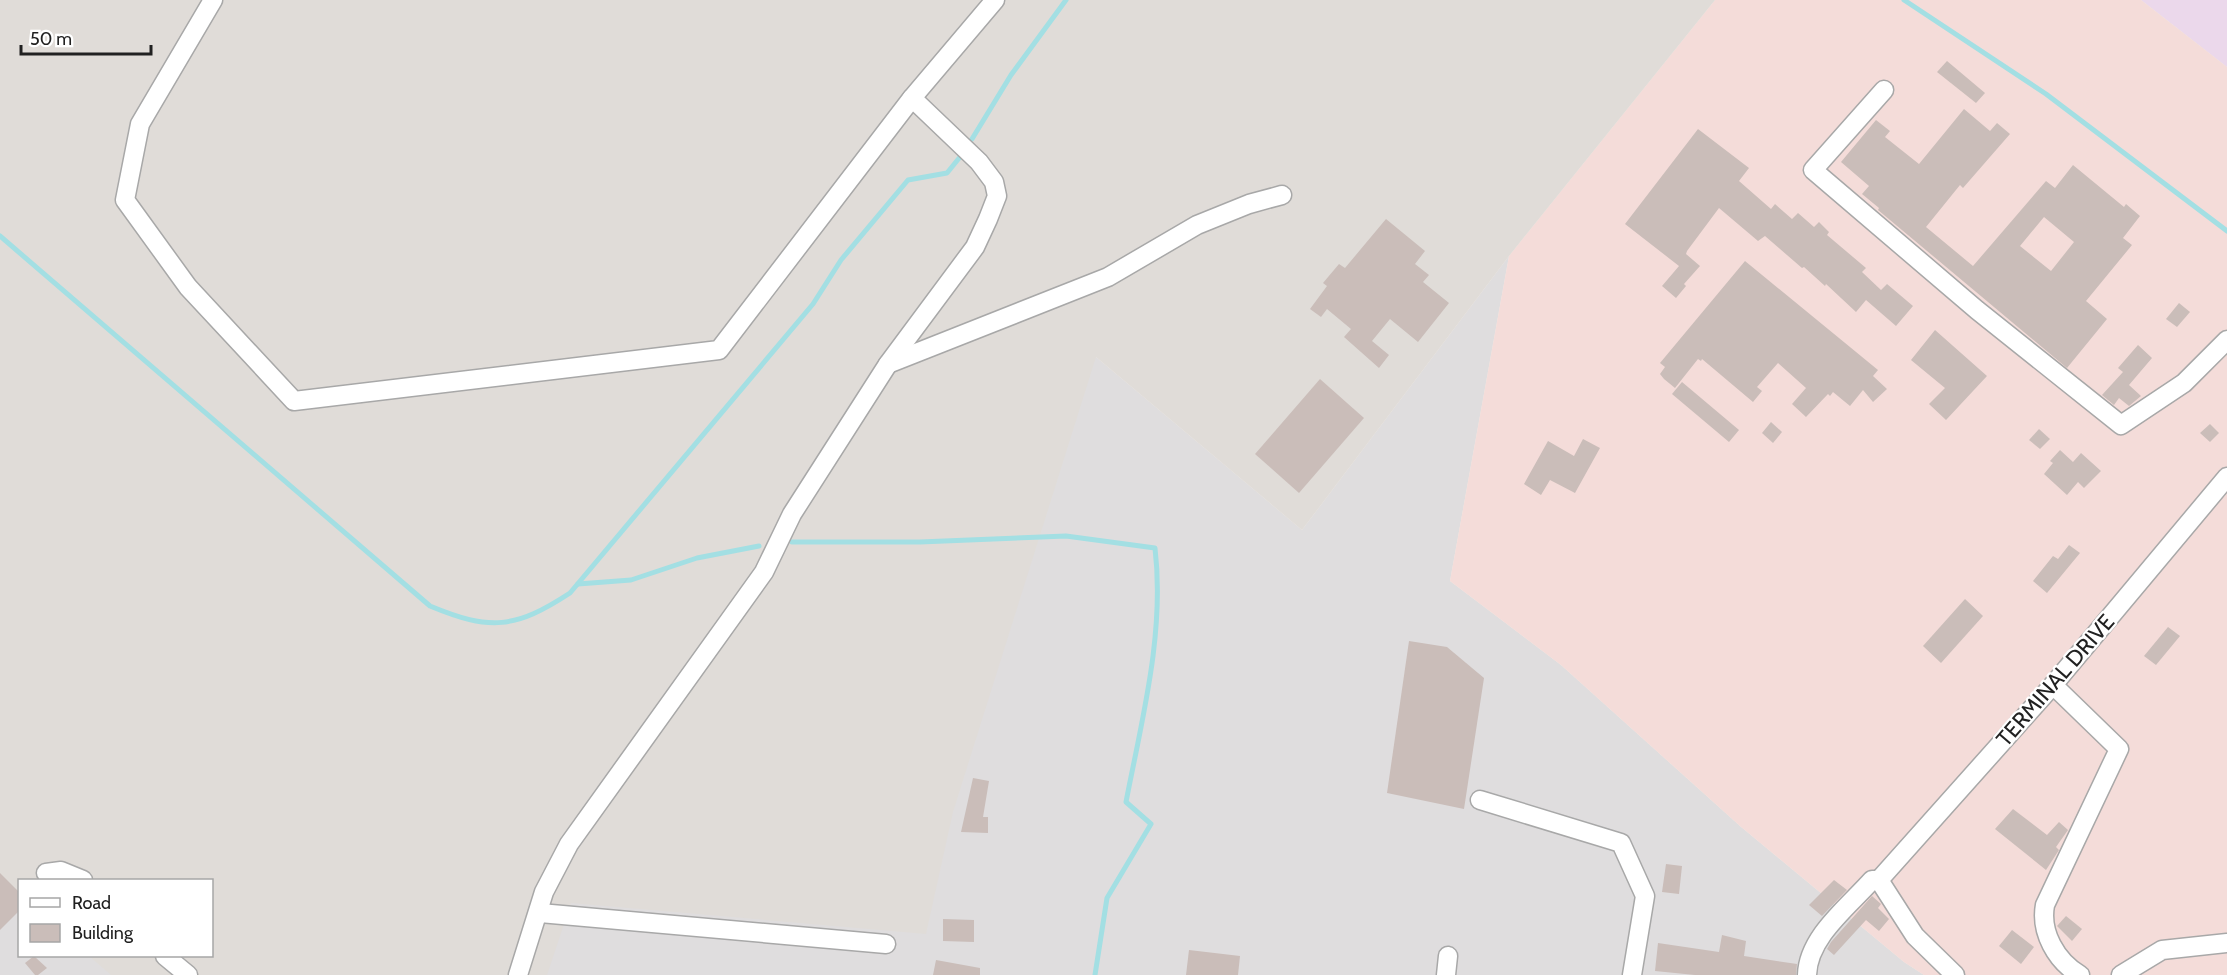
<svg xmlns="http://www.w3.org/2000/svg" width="2227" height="975" font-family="Cabin,sans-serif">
<rect width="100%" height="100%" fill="#f2ece6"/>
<path fill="#dfddde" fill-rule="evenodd" d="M 0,0 L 1096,357 L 1302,530 L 1509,256 L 1450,581 L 1561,665 L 1740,826 L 1904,962 L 1924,975 L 0,975 ZM 20,880 L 212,880 L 212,956 L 20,956 Z"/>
<path fill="#ebd8eb" d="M 2141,0 L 2227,0 L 2227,67 Z"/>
<path fill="#f4dcd9" d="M 1715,0 L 2141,0 L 2227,67 L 2227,975 L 1924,975 L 1904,962 L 1740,826 L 1561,665 L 1450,581 L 1509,256 Z"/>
<path fill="#e0dcd8" d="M 0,0 L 1715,0 L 1509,256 L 1302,530 L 1096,357 L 953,812 L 926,934 L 571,903 L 547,975 L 111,975 L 89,956 L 212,956 L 212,880 L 20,880 L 19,896 L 0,879 Z"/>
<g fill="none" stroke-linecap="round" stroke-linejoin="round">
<g stroke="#a3dfe3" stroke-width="5">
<path d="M 1904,0 L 2046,94 L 2227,231"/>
<path d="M 972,139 L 1011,75 L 1066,0"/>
<path d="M 0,236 L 430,606 C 490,631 515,629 570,593 L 813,304 L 841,260 L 908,180 L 947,173 L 960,157"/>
<path d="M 792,542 L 920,542 L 1066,536 L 1155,548 C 1165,633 1142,719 1126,802 L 1151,824 L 1107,898 L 1095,975"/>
<path d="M 578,584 L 631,580 L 697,558 L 759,546"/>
</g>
</g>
<g fill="#cabdb9" fill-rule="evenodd">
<path d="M 1947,61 L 1985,93 L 1976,103 L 1937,72 Z"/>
<path d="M 1964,109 L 1990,131 L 1997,123 L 2010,134 L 1963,188 L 1960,185 L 1926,227 L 1973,266 L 2046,181 L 2055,188 L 2073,165 L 2124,207 L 2126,204 L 2140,216 L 2123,238 L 2132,245 L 2086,301 L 2107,319 L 2067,368 L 1878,210 L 1879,208 L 1862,194 L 1869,186 L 1841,162 L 1876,120 L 1890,131 L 1885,137 L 1919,164 ZM 2044,217 L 2074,242 L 2051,271 L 2020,246 Z"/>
<path d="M 1698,129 L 1749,168 L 1739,181 L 1771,209 L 1775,204 L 1792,219 L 1798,213 L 1814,227 L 1819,222 L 1829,232 L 1827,235 L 1866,268 L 1862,272 L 1881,290 L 1887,284 L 1913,306 L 1896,326 L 1866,300 L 1856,312 L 1826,284 L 1825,286 L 1804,267 L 1802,268 L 1765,236 L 1758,241 L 1719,208 L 1687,251 L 1686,254 L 1700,266 L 1684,284 L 1686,286 L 1676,298 L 1662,286 L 1679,266 L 1625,224 Z"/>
<path d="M 1386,219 L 1425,251 L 1415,264 L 1429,275 L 1423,282 L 1449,303 L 1418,342 L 1390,319 L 1372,341 L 1389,355 L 1379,368 L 1344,337 L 1351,329 L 1327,309 L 1321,317 L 1310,309 L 1327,286 L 1323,283 L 1339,264 L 1345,268 Z"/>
<path d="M 1745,261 L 1878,370 L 1873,376 L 1887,389 L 1873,402 L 1863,390 L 1850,406 L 1833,392 L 1830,396 L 1828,394 L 1806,417 L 1792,404 L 1806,388 L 1778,363 L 1757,387 L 1762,391 L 1753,402 L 1702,359 L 1701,361 L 1698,359 L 1675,388 L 1664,379 L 1660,374 L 1665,367 L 1660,363 Z"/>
<path d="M 2179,303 L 2190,312 L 2177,327 L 2166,319 Z"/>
<path d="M 1935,330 L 1987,376 L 1946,420 L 1929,404 L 1945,388 L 1911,360 Z"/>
<path d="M 2138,345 L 2152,358 L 2129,385 L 2141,396 L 2129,406 L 2119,398 L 2114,405 L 2102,395 L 2123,372 L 2118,368 Z"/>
<path d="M 1320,379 L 1364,418 L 1299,493 L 1255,454 Z"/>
<path d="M 1682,382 L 1739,430 L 1729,442 L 1672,394 Z"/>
<path d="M 1771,422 L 1782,432 L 1773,443 L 1762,433 Z"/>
<path d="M 2210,424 L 2219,433 L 2210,442 L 2200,433 Z"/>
<path d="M 2039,429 L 2050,439 L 2040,449 L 2029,440 Z"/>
<path d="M 1583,439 L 1600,448 L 1575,493 L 1550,480 L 1541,495 L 1524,484 L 1548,441 L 1574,456 Z"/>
<path d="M 2060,450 L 2073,462 L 2081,453 L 2101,471 L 2084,488 L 2078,482 L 2067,495 L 2044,474 L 2053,463 L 2050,461 Z"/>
<path d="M 2069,545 L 2080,553 L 2047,593 L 2033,581 L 2053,556 L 2058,559 Z"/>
<path d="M 1965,599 L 1983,616 L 1941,663 L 1923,646 Z"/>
<path d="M 2168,627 L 2180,636 L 2156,665 L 2144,656 Z"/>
<path d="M 1409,641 L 1447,647 L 1484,678 L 1464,809 L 1387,793 Z"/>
<path d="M 973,778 L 989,781 L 983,817 L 988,817 L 988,833 L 961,832 Z"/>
<path d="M 2013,809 L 2047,835 L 2059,822 L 2068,830 L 2056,847 L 2059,850 L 2046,870 L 1995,829 Z"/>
<path d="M 1666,864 L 1682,866 L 1679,894 L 1662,892 Z"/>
<path d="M 0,873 L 20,893 L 20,910 L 0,930 Z"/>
<path d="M 1834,880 L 1847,890 L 1822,916 L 1809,905 Z"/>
<path d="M 1872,896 L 1881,904 L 1878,908 L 1889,919 L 1879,931 L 1866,920 L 1834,955 L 1827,949 L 1831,942 Z"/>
<path d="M 2066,916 L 2082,929 L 2072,941 L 2057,926 Z"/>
<path d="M 943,919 L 974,920 L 974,942 L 943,941 Z"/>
<path d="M 2012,930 L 2034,947 L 2021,964 L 1999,946 Z"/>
<path d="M 1722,935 L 1746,941 L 1744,956 L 1797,964 L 1796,975 L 1695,975 L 1655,971 L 1658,943 L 1719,952 Z"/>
<path d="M 1189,950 L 1240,956 L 1238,975 L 1186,975 Z"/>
<path d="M 34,956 L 47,968 L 38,975 L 35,975 L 25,963 Z"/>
<path d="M 936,960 L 980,968 L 980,975 L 933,975 Z"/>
</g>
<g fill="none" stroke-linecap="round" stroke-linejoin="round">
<g stroke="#a8a8a8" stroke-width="21">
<g id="minor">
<path d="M 213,0 L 140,124 L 125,200 L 188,287 L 294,401 L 719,350 L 912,98 L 995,0"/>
<path d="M 1884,90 L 1813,170 L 1977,310 L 2121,425 L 2184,383 L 2227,340"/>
<path d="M 888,364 L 1108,277 L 1197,225 L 1249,204 L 1282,195"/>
<path d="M 2053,685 L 2119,749 L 2045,905 C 2040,932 2056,961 2080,975"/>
<path d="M 1480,800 L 1621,843 L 1645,896 L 1632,975"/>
<path d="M 53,880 L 46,873 L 61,871 L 83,880"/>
<path d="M 1879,880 L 2053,685 L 2227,477"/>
<path d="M 1879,880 L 1915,936 L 1955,975"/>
<path d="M 540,913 L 886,944"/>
<path d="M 165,956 L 188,975"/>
<path d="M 518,975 L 544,892 L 569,844 L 764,572 L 792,514 L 888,364 L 975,247 L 988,219 L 997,196 L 994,182 L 979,162 L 912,98"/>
<path d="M 1446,975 L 1448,956"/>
<path d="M 1807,975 C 1808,937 1848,907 1872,880 L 1879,880"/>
<path d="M 2121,975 L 2162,950 L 2227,943"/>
</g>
</g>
<use href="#minor" stroke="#fff" stroke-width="18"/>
</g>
<g text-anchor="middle" stroke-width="4.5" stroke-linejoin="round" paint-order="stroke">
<g font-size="22" fill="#212121" stroke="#fff">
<text transform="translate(2055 680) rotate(-49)" y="8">TERMINAL DRIVE</text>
</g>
</g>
<rect x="18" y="879" width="195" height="78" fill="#ffffff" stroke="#a6a6a6" stroke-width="1.5"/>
<rect x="30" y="898" width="30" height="9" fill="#ffffff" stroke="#a6a6a6" stroke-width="1.5"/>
<text x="72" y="909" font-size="18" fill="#212121">Road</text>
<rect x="30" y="924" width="30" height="18" fill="#cabdb9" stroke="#a6a6a6" stroke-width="1.5"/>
<text x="72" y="939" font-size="18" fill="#212121">Building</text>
<path d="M21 45v9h130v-9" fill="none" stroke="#212121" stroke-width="3"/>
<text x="30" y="45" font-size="18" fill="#212121" stroke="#ffffff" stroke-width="4.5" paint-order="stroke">50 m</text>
</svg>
